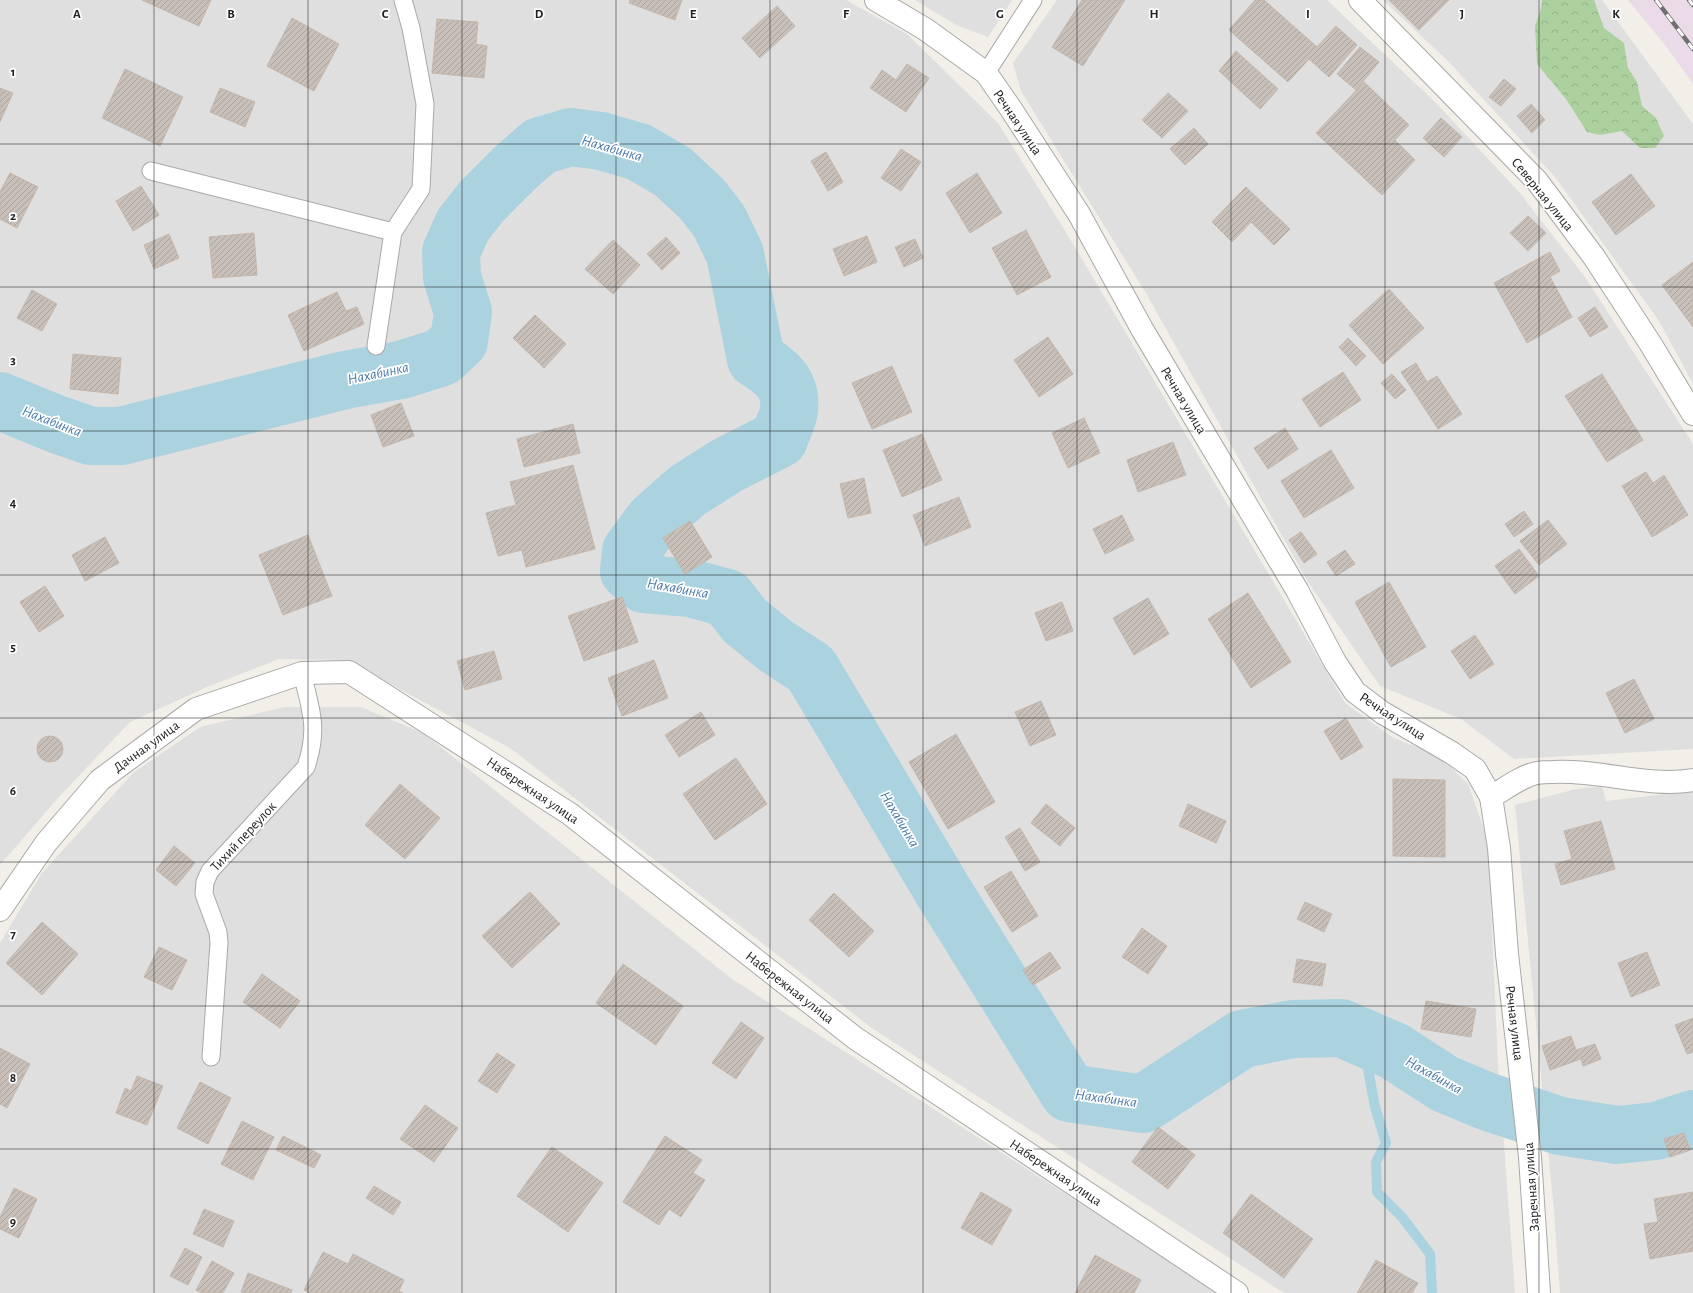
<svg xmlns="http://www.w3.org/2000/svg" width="1693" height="1293" font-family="'Alegreya Sans',sans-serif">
<defs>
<pattern id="forest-crowns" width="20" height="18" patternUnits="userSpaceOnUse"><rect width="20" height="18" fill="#add19e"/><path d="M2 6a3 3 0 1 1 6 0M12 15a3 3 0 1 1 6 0" fill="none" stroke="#95b388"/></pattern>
<pattern id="building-hatch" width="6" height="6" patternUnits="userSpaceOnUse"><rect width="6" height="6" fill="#c7bfb8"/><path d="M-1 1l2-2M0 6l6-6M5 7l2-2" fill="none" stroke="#aba49e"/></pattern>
</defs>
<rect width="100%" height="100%" fill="#f2efe9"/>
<g fill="#e0dfdf">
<path d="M 0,0 L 846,0 L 907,34 L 998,123 L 1075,247 L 1345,703 L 1392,737 L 1441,757 L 1468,784 L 1488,841 L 1498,1064 L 1515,1293 L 1284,1293 L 873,1029 L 510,748 L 345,660 L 279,659 L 207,687 L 130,722 L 58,798 L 0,865 Z"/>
<path d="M 915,0 L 1012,0 L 988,37 L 956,25 Z"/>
<path d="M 1057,0 L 1327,0 L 1436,103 L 1519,192 L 1585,277 L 1693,444 L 1693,749 L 1514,759 L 1461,719 L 1380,686 L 1308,582 L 1147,295 L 1021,91 L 1013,63 Z"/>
<path d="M 1383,0 L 1602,0 L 1693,124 L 1693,384 L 1659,321 L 1555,177 L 1449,62 Z"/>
<path d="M 285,707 L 361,707 L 423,733 L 732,979 L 1131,1236 L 1224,1293 L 0,1293 L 0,943 L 42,873 L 133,773 L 200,727 Z"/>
<path d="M 1602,786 L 1606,801 L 1693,791 L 1693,1293 L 1560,1293 L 1554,1212 L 1515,805 L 1576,789 Z"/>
</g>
<path fill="#ebdbe8" d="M 1628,0 L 1693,0 L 1693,84 L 1665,45 Z"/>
<path fill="url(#forest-crowns)" d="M 1542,0 L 1594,0 L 1604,28 L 1624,43 L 1628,68 L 1637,82 L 1642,106 L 1656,118 L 1664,136 L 1655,148 L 1640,148 L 1622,131 L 1600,135 L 1587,132 L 1566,99 L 1537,64 L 1535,26 L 1541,9 Z"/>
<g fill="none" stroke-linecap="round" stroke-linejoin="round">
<g stroke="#aad3df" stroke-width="10">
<path d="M 0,392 L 91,436"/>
<path d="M 1362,1037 L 1375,1107 L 1386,1143 L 1376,1162 L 1377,1192 L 1402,1217 L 1430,1254 L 1432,1293"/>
</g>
<path stroke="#aad3df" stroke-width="58" d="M 0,401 L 56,424 L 91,436 L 121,436 L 345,380 L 401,370 L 442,357 L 459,341 L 463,312 L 452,277 L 451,252 L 463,225 L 482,201 L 516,167 L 540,146 L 571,137 L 601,141 L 639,152 L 673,172 L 702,199 L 719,221 L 735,254 L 756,359 C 776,372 792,383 789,410 C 788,419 782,430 779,439 L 726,466 L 687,491 L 654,520 L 631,551 L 629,571 L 644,584 L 690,588 L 727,598 L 745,621 L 776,646 L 811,669 L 943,891 L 1069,1093 L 1143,1104 L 1242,1039 L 1293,1029 L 1341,1028 L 1394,1051 L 1445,1084 L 1486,1101 L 1560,1126 L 1617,1135 L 1656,1131 L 1693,1119"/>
</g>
<g fill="url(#building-hatch)" stroke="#c4b6ab">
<path d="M 142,0 L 211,0 L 199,26 Z"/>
<path d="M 630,0 L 682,0 L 675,20 L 629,3 Z"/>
<path d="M 1082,0 L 1125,0 L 1083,66 L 1052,47 Z"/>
<path d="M 1255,0 L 1264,0 L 1317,47 L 1336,26 L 1357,45 L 1329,77 L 1309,59 L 1288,82 L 1229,30 Z"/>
<path d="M 1389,0 L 1449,0 L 1419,30 Z"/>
<path d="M 777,6 L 795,26 L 760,58 L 742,38 Z"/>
<path d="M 292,18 L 339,44 L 314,91 L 267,66 Z"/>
<path d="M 437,19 L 478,22 L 476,44 L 487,46 L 484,78 L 432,73 Z"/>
<path d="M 1360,47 L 1379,62 L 1356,90 L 1337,74 Z"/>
<path d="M 1236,51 L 1278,89 L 1260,109 L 1219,71 Z"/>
<path d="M 907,64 L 929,78 L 906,112 L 870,88 L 882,70 L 896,80 Z"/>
<path d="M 125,69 L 183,97 L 160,146 L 102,118 Z"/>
<path d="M 1504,79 L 1516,89 L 1501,106 L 1489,97 Z"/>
<path d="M 1364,82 L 1409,125 L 1395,140 L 1415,160 L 1382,195 L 1316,133 Z"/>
<path d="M 0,88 L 13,93 L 0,122 Z"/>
<path d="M 220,88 L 255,102 L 245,127 L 210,112 Z"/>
<path d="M 1168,93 L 1188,111 L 1162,138 L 1142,120 Z"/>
<path d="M 1531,104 L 1545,120 L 1532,133 L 1517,116 Z"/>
<path d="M 1441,118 L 1462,137 L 1444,157 L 1423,138 Z"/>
<path d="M 1194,128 L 1208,144 L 1185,165 L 1170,149 Z"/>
<path d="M 901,149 L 921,162 L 901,191 L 881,178 Z"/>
<path d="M 826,152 L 843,182 L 828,191 L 811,161 Z"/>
<path d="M 10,173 L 38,187 L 17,228 L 0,219 L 0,192 Z"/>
<path d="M 977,173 L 1002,213 L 970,233 L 946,193 Z"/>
<path d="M 1631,174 L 1655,206 L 1616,235 L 1592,202 Z"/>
<path d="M 141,186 L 159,215 L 133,231 L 116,201 Z"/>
<path d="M 1246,187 L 1290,229 L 1274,245 L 1251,222 L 1232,242 L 1212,222 Z"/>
<path d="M 1528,216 L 1546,233 L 1528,251 L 1510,233 Z"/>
<path d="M 1026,230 L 1051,277 L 1017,295 L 992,248 Z"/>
<path d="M 254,233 L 257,275 L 213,278 L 209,237 Z"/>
<path d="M 169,234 L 179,258 L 154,269 L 144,245 Z"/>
<path d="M 867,236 L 877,262 L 844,276 L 833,249 Z"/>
<path d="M 666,237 L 680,253 L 662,270 L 647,254 Z"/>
<path d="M 915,239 L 923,258 L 904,267 L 895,247 Z"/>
<path d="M 613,240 L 640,265 L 613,294 L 585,269 Z"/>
<path d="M 1550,252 L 1560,271 L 1550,277 L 1572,317 L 1527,343 L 1494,283 Z"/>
<path d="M 1693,262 L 1693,327 L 1662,285 Z"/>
<path d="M 1389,289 L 1424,328 L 1383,364 L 1349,325 Z"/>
<path d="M 32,290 L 57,304 L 42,331 L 17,318 Z"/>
<path d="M 337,292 L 346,311 L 357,307 L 364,324 L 304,351 L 288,315 Z"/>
<path d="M 1595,307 L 1608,327 L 1590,337 L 1578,318 Z"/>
<path d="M 535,315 L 566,344 L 544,368 L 513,338 Z"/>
<path d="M 1048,337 L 1073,374 L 1039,397 L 1014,360 Z"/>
<path d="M 1348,338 L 1366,356 L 1356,366 L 1339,347 Z"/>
<path d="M 73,354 L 121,358 L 118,394 L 70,389 Z"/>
<path d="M 1416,363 L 1427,382 L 1437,376 L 1462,414 L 1438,429 L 1401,372 Z"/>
<path d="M 892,366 L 912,412 L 872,429 L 852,383 Z"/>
<path d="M 1343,372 L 1361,400 L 1320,427 L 1302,399 Z"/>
<path d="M 1392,374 L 1406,390 L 1395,399 L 1381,383 Z"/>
<path d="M 1602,374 L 1643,440 L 1607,462 L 1565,396 Z"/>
<path d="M 401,403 L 414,436 L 383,447 L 371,415 Z"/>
<path d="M 1084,418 L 1100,453 L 1068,468 L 1052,433 Z"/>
<path d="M 573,424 L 580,453 L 524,467 L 517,439 Z"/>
<path d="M 1285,428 L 1298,449 L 1268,469 L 1254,448 Z"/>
<path d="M 922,434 L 942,480 L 902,497 L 883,450 Z"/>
<path d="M 1173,442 L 1186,475 L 1138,492 L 1127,460 Z"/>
<path d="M 1331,450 L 1354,488 L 1304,518 L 1281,481 Z"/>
<path d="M 573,465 L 595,549 L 526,567 L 522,550 L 498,556 L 486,513 L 516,505 L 510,482 Z"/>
<path d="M 1646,472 L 1653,483 L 1664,475 L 1688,515 L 1652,537 L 1622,486 Z"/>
<path d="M 864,478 L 871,513 L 848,518 L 840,484 Z"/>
<path d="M 959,497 L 971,527 L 925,546 L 913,515 Z"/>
<path d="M 1524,511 L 1533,524 L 1514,537 L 1505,524 Z"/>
<path d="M 1122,515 L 1134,540 L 1105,554 L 1093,529 Z"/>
<path d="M 1548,520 L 1567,544 L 1539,565 L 1520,541 Z"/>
<path d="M 690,521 L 712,557 L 685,574 L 663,538 Z"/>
<path d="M 1301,532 L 1317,554 L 1304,563 L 1289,540 Z"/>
<path d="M 308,535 L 332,596 L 283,615 L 259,555 Z"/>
<path d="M 105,537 L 119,563 L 85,581 L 72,555 Z"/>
<path d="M 1519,549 L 1539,576 L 1515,594 L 1495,566 Z"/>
<path d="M 1345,550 L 1355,564 L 1336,576 L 1327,562 Z"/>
<path d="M 1389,582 L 1426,647 L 1391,667 L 1355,602 Z"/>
<path d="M 45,586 L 64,616 L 39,632 L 20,602 Z"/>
<path d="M 1248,593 L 1291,662 L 1251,688 L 1208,619 Z"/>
<path d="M 622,597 L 638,642 L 584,661 L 568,616 Z"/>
<path d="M 1148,598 L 1169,634 L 1134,655 L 1113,618 Z"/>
<path d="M 1062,602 L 1073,631 L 1046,641 L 1035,613 Z"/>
<path d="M 1475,635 L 1494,664 L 1470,679 L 1451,651 Z"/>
<path d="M 494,651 L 502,679 L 465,690 L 457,661 Z"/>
<path d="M 654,660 L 668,698 L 622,716 L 608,678 Z"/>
<path d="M 1634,679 L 1654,719 L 1625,733 L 1606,693 Z"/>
<path d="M 1041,701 L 1056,735 L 1030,746 L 1015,712 Z"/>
<path d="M 701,712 L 715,735 L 679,757 L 665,735 Z"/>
<path d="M 1346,718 L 1363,747 L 1341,760 L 1324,731 Z"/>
<path d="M 956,734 L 995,802 L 948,829 L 909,762 Z"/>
<circle cx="50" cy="749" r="13"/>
<path d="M 736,758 L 767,804 L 715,840 L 683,794 Z"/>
<path d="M 1393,779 L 1445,780 L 1445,857 L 1393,856 Z"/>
<path d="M 400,784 L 440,818 L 405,859 L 365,825 Z"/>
<path d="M 1046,804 L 1075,828 L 1060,846 L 1031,823 Z"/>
<path d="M 1188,804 L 1226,821 L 1216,843 L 1179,826 Z"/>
<path d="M 1601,821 L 1615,869 L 1561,885 L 1555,864 L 1572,859 L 1564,831 Z"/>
<path d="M 1020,828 L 1040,862 L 1025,871 L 1005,837 Z"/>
<path d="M 174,846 L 195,863 L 176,886 L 156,870 Z"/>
<path d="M 1011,871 L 1038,916 L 1012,932 L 984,887 Z"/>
<path d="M 530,892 L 560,924 L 512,968 L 482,936 Z"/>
<path d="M 834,893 L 874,931 L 849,957 L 809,920 Z"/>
<path d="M 1305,902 L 1332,914 L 1324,932 L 1297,919 Z"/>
<path d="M 42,922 L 78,954 L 42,995 L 6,963 Z"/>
<path d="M 1142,928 L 1167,946 L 1148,974 L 1122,957 Z"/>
<path d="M 159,947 L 187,960 L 172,990 L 144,977 Z"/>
<path d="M 1050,952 L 1061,968 L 1033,985 L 1023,970 Z"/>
<path d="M 1647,952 L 1660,985 L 1631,997 L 1618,963 Z"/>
<path d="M 1297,959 L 1326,964 L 1322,986 L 1293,982 Z"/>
<path d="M 623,964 L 683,1006 L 656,1045 L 596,1003 Z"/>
<path d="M 262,974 L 300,1001 L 280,1028 L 243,1002 Z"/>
<path d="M 1426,1001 L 1476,1009 L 1471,1037 L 1421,1029 Z"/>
<path d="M 1693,1018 L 1693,1052 L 1687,1054 L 1675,1025 Z"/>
<path d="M 741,1022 L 764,1038 L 736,1079 L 712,1063 Z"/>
<path d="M 1571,1036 L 1576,1050 L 1595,1044 L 1601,1059 L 1583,1066 L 1581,1059 L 1550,1070 L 1542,1046 Z"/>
<path d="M 0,1048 L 30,1064 L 7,1108 L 0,1104 Z"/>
<path d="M 497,1053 L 515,1065 L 497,1093 L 478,1081 Z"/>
<path d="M 137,1076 L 163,1086 L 147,1125 L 116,1113 L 125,1088 L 131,1091 Z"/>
<path d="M 200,1082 L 231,1098 L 208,1144 L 177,1128 Z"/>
<path d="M 425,1105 L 458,1128 L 434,1162 L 400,1139 Z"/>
<path d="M 242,1121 L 274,1137 L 253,1180 L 221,1164 Z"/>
<path d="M 1158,1127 L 1195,1155 L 1168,1189 L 1132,1162 Z"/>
<path d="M 1684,1133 L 1690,1150 L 1670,1157 L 1664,1139 Z"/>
<path d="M 283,1136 L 321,1155 L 314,1168 L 276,1150 Z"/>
<path d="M 665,1136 L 702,1160 L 693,1173 L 705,1180 L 681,1217 L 669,1209 L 659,1225 L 623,1202 Z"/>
<path d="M 552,1147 L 603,1183 L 568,1232 L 517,1196 Z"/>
<path d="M 374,1186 L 401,1202 L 393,1215 L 366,1198 Z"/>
<path d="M 14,1188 L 37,1199 L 19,1238 L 0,1229 L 0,1217 Z"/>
<path d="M 981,1192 L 1012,1210 L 992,1245 L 961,1228 Z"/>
<path d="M 1693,1192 L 1693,1251 L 1650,1259 L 1644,1224 L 1658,1222 L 1654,1199 Z"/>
<path d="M 1251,1194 L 1313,1239 L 1284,1278 L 1223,1233 Z"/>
<path d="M 204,1209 L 234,1221 L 223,1247 L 193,1234 Z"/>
<path d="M 185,1248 L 202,1257 L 188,1285 L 170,1276 Z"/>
<path d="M 323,1252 L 348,1264 L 353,1254 L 404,1280 L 399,1291 L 403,1293 L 310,1293 L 304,1290 Z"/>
<path d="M 1095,1255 L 1141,1280 L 1134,1293 L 1075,1293 Z"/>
<path d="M 1376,1260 L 1418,1283 L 1412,1293 L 1357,1293 Z"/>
<path d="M 212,1261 L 234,1273 L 223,1293 L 202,1293 L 196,1290 Z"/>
<path d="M 248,1273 L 292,1290 L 291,1293 L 245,1293 L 241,1292 Z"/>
</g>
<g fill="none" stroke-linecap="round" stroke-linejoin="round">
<g stroke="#a9a9a9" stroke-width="19">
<g id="service">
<path d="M 986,73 L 1033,0"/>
<path d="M 151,171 L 393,232"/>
<path d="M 376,346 L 393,232 L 421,189 L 425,104 L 411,28 L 403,0"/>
<path d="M 211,1057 L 219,943 L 218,932 L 204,894 L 205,882 L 210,871 L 306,767 C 319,728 311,711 302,673"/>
</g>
</g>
<g stroke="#a9a9a9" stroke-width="24">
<g id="minor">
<path d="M 876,0 L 925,29 L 986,73 L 1011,109 L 1079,214 L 1142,329 L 1297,590 L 1335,662 L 1355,692 L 1383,713 L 1452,753 L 1475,769 L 1491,797 L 1499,848 L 1507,954 L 1530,1157 L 1539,1293"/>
<path d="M 1360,0 L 1537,181 L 1594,257 L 1650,343 L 1693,414"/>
<path d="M 1491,797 C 1505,789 1521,776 1537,773 C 1542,772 1547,772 1552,772 C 1598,769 1649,788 1693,780"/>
<path d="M 0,910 L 46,843 L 100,780 L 196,709 L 302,673 L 349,672 L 570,814 L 855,1038 L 1237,1293"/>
</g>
</g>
<use href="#service" stroke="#fff" stroke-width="17"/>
<use href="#minor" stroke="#fff" stroke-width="22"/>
<g stroke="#707070" stroke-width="4.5">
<g id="rail">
<path d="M 1656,0 L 1693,49"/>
<path d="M 1689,0 L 1693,5"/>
</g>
</g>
<use href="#rail" stroke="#fff" stroke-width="3" stroke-dasharray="9" stroke-linecap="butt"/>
</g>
<path fill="none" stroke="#222" stroke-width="1" stroke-opacity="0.55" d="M 154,0 L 154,1293M 308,0 L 308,1293M 462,0 L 462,1293M 616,0 L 616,1293M 770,0 L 770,1293M 923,0 L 923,1293M 1077,0 L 1077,1293M 1231,0 L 1231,1293M 1385,0 L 1385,1293M 1539,0 L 1539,1293M 0,144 L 1693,144M 0,287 L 1693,287M 0,431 L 1693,431M 0,575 L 1693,575M 0,718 L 1693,718M 0,862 L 1693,862M 0,1006 L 1693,1006M 0,1149 L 1693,1149"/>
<g text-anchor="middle" stroke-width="3.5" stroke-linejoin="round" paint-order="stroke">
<g font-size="14" fill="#222" stroke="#fff">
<text transform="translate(1018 122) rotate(56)" y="5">Речная улица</text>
<text transform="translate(1543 194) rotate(51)" y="5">Северная улица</text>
<text transform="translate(1184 400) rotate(59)" y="5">Речная улица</text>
<text transform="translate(1393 716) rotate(33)" y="5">Речная улица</text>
<text transform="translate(146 746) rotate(-36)" y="5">Дачная улица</text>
<text transform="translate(533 790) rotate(34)" y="5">Набережная улица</text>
<text transform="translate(243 836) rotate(-47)" y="5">Тихий переулок</text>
<text transform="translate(790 987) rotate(38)" y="5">Набережная улица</text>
<text transform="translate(1515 1023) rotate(83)" y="5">Речная улица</text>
<text transform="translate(1056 1172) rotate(34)" y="5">Набережная улица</text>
<text transform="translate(1531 1187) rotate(-94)" y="5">Заречная улица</text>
</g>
<g font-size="15" font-style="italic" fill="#4a7aab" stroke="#fff">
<text transform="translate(612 148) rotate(16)" y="5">Нахабинка</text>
<text transform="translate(378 373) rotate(-12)" y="5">Нахабинка</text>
<text transform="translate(52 421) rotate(21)" y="5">Нахабинка</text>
<text transform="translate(678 588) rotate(10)" y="5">Нахабинка</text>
<text transform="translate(900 819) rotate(59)" y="5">Нахабинка</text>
<text transform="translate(1434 1075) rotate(29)" y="5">Нахабинка</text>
<text transform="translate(1106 1098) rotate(8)" y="5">Нахабинка</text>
</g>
</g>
<g font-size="13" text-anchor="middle" font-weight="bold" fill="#222" stroke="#fff" stroke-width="3.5" stroke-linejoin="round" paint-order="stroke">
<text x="77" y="18">A</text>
<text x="231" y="18">B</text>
<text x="385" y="18">C</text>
<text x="539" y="18">D</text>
<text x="693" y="18">E</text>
<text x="846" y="18">F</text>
<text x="1000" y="18">G</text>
<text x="1154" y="18">H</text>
<text x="1308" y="18">I</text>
<text x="1462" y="18">J</text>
<text x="1616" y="18">K</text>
<text x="13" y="76">1</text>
<text x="13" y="220">2</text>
<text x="13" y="364">3</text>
<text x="13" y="507">4</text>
<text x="13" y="651">5</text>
<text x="13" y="795">6</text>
<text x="13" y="938">7</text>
<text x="13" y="1082">8</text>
<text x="13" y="1226">9</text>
</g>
</svg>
